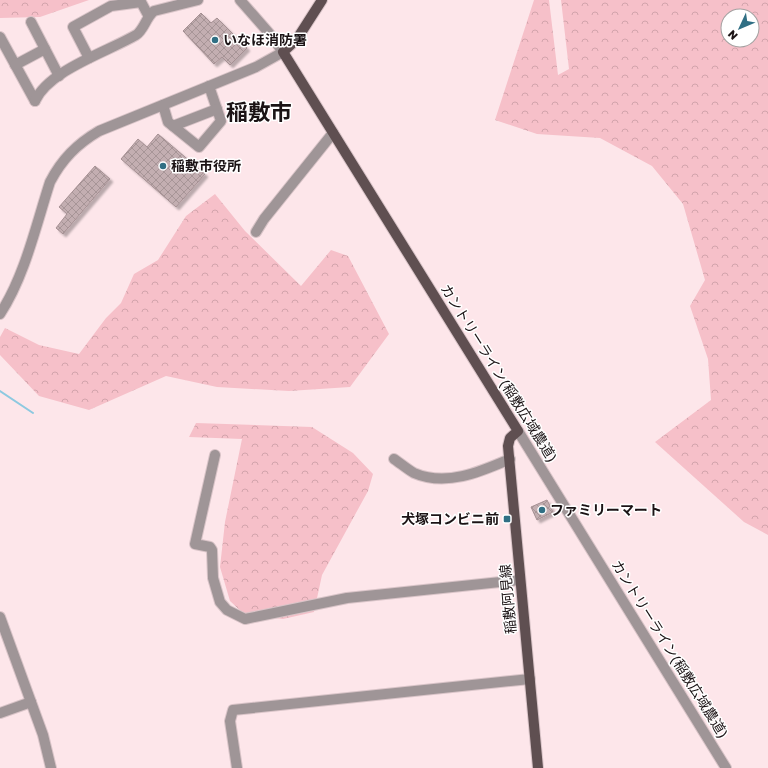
<svg xmlns="http://www.w3.org/2000/svg" width="768" height="768" font-family="'Golos Text','Noto Sans JP',sans-serif">
<defs>
<pattern id="forest-crowns" width="20" height="18" patternUnits="userSpaceOnUse"><rect width="20" height="18" fill="#f6c0c9"/><path d="M2 6a3 3 0 1 1 6 0M12 15a3 3 0 1 1 6 0" fill="none" stroke="#d2a4ac"/></pattern>
<pattern id="building-cross-hatch" width="8" height="8" patternUnits="userSpaceOnUse"><rect width="8" height="8" fill="#c3aeb1"/><path d="M0 0l8 8M0 8l8-8" fill="none" stroke="#a79597"/></pattern>
<filter id="shadow"><feDropShadow dx="3" dy="3" stdDeviation="1" flood-color="#0004"/></filter>
</defs>
<rect width="100%" height="100%" fill="#fde6ea"/>
<g fill="url(#forest-crowns)" fill-rule="evenodd">
<path d="M 0,0 L 89,0 L 40,17 L 0,18 Z"/>
<path d="M 534,0 L 549,0 L 558,75 L 569,69 L 561,0 L 768,0 L 768,535 L 744,522 L 655,442 L 711,400 L 708,359 L 690,306 L 705,280 L 683,204 L 652,166 L 600,138 L 537,134 L 495,120 ZM 728,16 L 752,16 L 752,40 L 728,40 Z"/>
<path d="M 215,194 L 245,231 L 301,286 L 331,250 L 348,256 L 389,334 L 350,387 L 289,391 L 217,387 L 166,376 L 89,410 L 39,396 L 0,355 L 0,337 L 5,328 L 39,345 L 79,354 L 106,318 L 121,303 L 134,274 L 158,260 L 186,216 Z"/>
<path d="M 196,423 L 312,427 L 353,453 L 373,474 L 368,491 L 322,575 L 314,612 L 283,619 L 244,614 L 230,601 L 220,567 L 225,522 L 242,439 L 189,437 Z"/>
</g>
<g fill="none" stroke-linecap="round" stroke-linejoin="round">
<path stroke="#8dc9e0" stroke-width="2" d="M 0,391 L 33,413"/>
</g>
<g fill="url(#building-cross-hatch)" stroke="#a59093" filter="url(#shadow)">
<path d="M 201,13 L 211,23 L 217,18 L 247,48 L 230,65 L 222,57 L 214,64 L 183,31 Z"/>
<path d="M 158,134 L 205,174 L 176,207 L 121,159 L 138,139 L 147,147 Z"/>
<path d="M 95,166 L 110,179 L 63,234 L 56,228 L 67,214 L 59,207 Z"/>
<path d="M 547,500 L 553,512 L 537,520 L 531,507 Z"/>
</g>
<g fill="none" stroke-linecap="round" stroke-linejoin="round">
<g stroke="#d9c4c8" stroke-width="12">
<g id="minor">
<path d="M 31,22 L 59,76"/>
<path d="M 0,37 L 35,101"/>
<path d="M 89,58 L 73,27 L 111,6 L 141,2 L 148,15"/>
<path d="M 15,65 L 45,49"/>
<path d="M 35,101 C 49,70 107,52 136,35 C 144,30 146,17 154,11 L 198,0"/>
<path d="M 163,105 L 168,122 L 199,147 L 221,121 L 209,86"/>
<path d="M 173,126 L 217,109"/>
<path d="M 256,232 L 264,219 L 333,133"/>
<path d="M 0,314 C 25,276 36,225 50,182 C 62,159 77,144 99,131 L 256,67 L 283,52 L 269,33 L 240,0"/>
<path d="M 518,431 L 726,768"/>
<path d="M 215,455 L 195,544 L 210,547 L 212,550 L 213,578 L 220,602 L 227,610 L 245,619 L 347,598 L 520,580"/>
<path d="M 394,459 C 400,463 407,469 414,473 C 446,487 480,472 510,459"/>
<path d="M 0,617 L 43,735 L 51,768"/>
<path d="M 0,713 L 31,702"/>
<path d="M 237,768 L 230,721 L 233,710 L 530,679"/>
</g>
</g>
<g stroke="#d9c4c8" stroke-width="12">
<path id="major" d="M 322,0 L 297,39 L 283,52 L 518,431 L 510,438 L 508,446 L 538,768"/>
</g>
<use href="#minor" stroke="#9f9597" stroke-width="10"/>
<use href="#major" stroke="#5f4f51" stroke-width="10"/>
</g>
<g fill="#306f84" stroke="#fff" stroke-width="1.5">
<circle cx="215" cy="40" r="4"/>
<circle cx="163" cy="166" r="4"/>
<circle cx="542" cy="510" r="4"/>
<rect x="503" y="515" width="8" height="8" rx="2"/>
</g>
<g text-anchor="middle" stroke-width="3" stroke-linejoin="round" paint-order="stroke">
<g font-size="14" font-weight="bold" fill="#1b1315" stroke="#fff" text-anchor="start">
<text x="223" y="45">いなほ消防署</text>
<text x="171" y="171">稲敷市役所</text>
<text x="550" y="515">ファミリーマート</text>
<text x="499" y="524" text-anchor="end">犬塚コンビニ前</text>
</g>
<g font-size="14" fill="#1b1315" stroke="#fff">
<text transform="translate(499 373) rotate(58)" y="5">カントリーライン(稲敷広域農道)</text>
<text transform="translate(508 599) rotate(-95)" y="5">稲敷阿見線</text>
<text transform="translate(670 649) rotate(58)" y="5">カントリーライン(稲敷広域農道)</text>
</g>
<g font-size="22" font-weight="bold" fill="#1b1315" stroke="#fff">
<text x="259" y="120">稲敷市</text>
</g>
</g>
<g transform="translate(740 28) rotate(226)"><circle r="19" fill="#ffffff" stroke="#a4a1a1"/>
<path d="M0-3L7 15L0 10L-7 15Z" fill="#306f84"/>
<text y="-6" font-size="11" font-weight="bold" text-anchor="middle" fill="#1b1315">N</text>
</g>
</svg>
